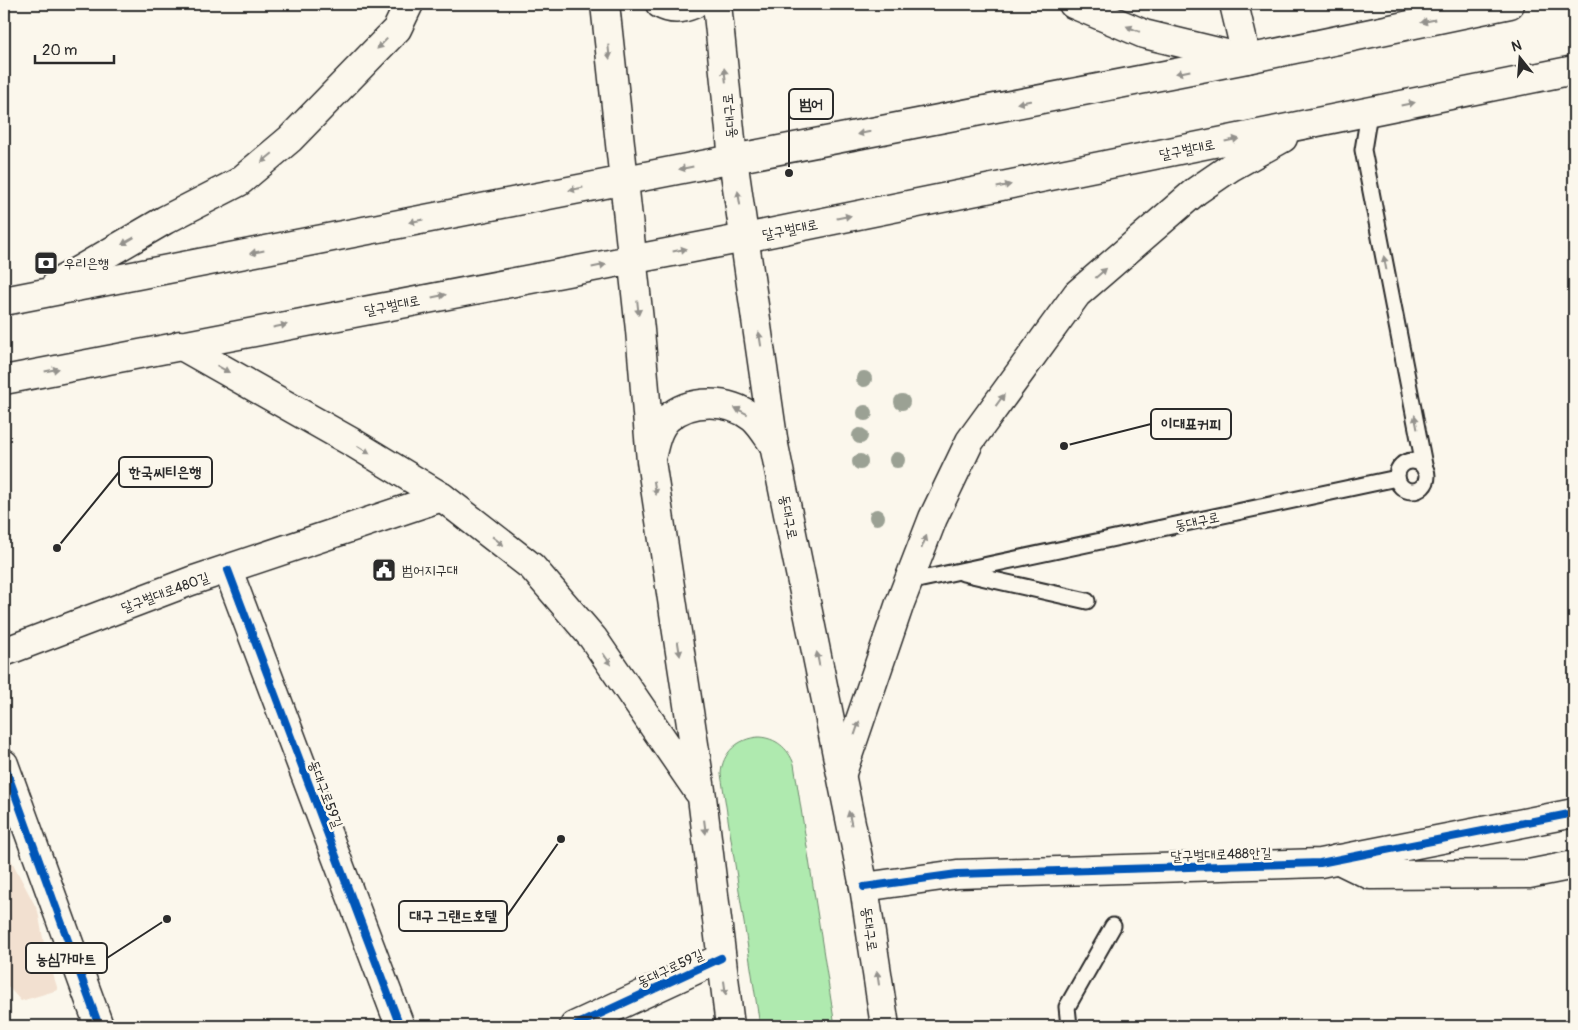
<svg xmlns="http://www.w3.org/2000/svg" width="1578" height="1030" font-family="Pangolin,'Poor Story',sans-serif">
<rect width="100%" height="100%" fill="#fbf7ec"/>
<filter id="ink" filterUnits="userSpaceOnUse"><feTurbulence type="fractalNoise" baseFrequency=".02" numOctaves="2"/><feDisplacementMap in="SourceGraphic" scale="10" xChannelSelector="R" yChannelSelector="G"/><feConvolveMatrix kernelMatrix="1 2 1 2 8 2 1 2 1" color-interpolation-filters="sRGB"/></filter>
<g filter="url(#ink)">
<path fill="#f2e0d0" d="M 9,856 L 38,911 L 45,949 L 58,990 L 21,1001 L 4,982 L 4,861 Z"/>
<path fill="#afeaaf" stroke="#6d8a6d" d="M 759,737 C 776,738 788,748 794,764 L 835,1026 L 760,1026 L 721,774 C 722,753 738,738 759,737 Z"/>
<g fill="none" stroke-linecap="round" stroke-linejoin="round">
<g stroke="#2b2b2b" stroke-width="19">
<g id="service">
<path d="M 1369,113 L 1363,150 L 1425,470"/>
<circle cx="1412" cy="476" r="15"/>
<path d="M 963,573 L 1087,601"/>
<path d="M 908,582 L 1397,478"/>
<path d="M 1069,1026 L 1067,1007 L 1113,926"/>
</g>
</g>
<g stroke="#2b2b2b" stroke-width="31">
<g id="minor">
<path d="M 1234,4 L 1247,59"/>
<path d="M 228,570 L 400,1026"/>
<path d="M 4,652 L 191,581 L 442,497"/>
<path d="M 4,764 L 99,1026"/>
<path d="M 1337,859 L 1370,875 L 1529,874 L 1574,865"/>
<path d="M 864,887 L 957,874 L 1320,863 L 1574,813"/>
<path d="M 574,1026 L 721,958"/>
</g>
</g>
<g stroke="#2b2b2b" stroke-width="31">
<g id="secondary">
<path d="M 605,4 L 640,330 L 651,461 L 702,797 L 730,1026"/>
<path d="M 660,4 C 672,11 682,9 694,4"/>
<path d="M 717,4 L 733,159 L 774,445 L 864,887 L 885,1026"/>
<path d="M 1073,4 L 1144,34 L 1239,57"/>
<path d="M 57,283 L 165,220 L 239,182 L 290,139 L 397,29 L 409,4"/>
<path d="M 4,301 L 1247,59 L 1510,4"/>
<path d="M 180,345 L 355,444 L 442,497 L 532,567 L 593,638 L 698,791"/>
<path d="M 4,380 L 745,238 L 1574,70"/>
<path d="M 652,454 C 655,441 658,428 667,419 C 690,398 729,399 753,418 C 761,425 768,437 774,445"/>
<path d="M 842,773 L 900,603 L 933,518 L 970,441 L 1077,294 L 1196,191 L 1231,167 L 1283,138"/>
</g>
</g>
<use href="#service" stroke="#fbf7ec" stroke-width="15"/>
<use href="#minor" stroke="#fbf7ec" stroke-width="28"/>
<use href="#secondary" stroke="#fbf7ec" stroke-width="28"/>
<g stroke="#fbf7ec" stroke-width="11">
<g id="cycleway">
<path d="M 228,570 L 400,1026"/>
<path d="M 4,764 L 99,1026"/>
<path d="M 864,887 L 957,874 L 1320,863 L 1574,813"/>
<path d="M 574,1026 L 721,958"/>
</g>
</g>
<use href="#cycleway" stroke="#0057b8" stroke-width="8"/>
</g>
<g fill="#9ba194">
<circle cx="864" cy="379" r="8"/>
<circle cx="902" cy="402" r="8"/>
<circle cx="865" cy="413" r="8"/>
<circle cx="860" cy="436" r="8"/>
<circle cx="897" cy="460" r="8"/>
<circle cx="860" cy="462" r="8"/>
<circle cx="877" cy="517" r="8"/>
</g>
<defs><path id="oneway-solid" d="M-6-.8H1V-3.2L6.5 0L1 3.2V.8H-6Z" transform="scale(1.25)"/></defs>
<g fill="#93918c">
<use href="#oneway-solid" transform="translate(1428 21) rotate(168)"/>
<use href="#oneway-solid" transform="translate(1133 29) rotate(-157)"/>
<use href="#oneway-solid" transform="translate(382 44) rotate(134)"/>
<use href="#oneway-solid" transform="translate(609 52) rotate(84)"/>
<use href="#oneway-solid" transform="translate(1183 72) rotate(169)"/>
<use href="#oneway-solid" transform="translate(725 75) rotate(-97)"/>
<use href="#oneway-solid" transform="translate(1024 102) rotate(169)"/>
<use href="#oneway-solid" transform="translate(1408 104) rotate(-12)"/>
<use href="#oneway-solid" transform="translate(864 133) rotate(169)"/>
<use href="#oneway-solid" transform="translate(1232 140) rotate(-11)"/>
<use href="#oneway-solid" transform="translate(267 158) rotate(140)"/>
<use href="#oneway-solid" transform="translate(686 168) rotate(169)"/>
<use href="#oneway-solid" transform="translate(1004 186) rotate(-11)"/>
<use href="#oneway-solid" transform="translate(576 189) rotate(169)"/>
<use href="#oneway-solid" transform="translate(739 198) rotate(-99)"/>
<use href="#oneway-solid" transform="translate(844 217) rotate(-11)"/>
<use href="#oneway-solid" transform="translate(416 221) rotate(169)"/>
<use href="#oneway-solid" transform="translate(128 241) rotate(150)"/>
<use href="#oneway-solid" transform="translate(680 250) rotate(-11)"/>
<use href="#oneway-solid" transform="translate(257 252) rotate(169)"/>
<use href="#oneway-solid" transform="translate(1385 263) rotate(-101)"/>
<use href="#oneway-solid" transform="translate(599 266) rotate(-11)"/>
<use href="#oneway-solid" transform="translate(1101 273) rotate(-41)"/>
<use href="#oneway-solid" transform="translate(439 296) rotate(-11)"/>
<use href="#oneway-solid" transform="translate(638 308) rotate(84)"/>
<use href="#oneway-solid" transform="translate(280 326) rotate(-11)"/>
<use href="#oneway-solid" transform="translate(760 339) rotate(-99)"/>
<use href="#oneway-solid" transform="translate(223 369) rotate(30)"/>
<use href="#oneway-solid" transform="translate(52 370) rotate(-11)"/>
<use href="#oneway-solid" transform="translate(1000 400) rotate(-54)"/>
<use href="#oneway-solid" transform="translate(741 411) rotate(-153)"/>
<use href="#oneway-solid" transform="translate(1416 422) rotate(-101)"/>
<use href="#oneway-solid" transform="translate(364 450) rotate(32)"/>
<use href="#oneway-solid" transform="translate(655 488) rotate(81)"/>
<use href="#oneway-solid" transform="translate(498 541) rotate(38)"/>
<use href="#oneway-solid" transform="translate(924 542) rotate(-69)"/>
<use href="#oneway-solid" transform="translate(679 649) rotate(81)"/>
<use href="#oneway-solid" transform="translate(607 659) rotate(55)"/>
<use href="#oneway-solid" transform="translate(818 659) rotate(-101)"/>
<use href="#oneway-solid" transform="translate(857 728) rotate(-71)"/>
<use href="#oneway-solid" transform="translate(850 818) rotate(-102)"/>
<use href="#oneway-solid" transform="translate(705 827) rotate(83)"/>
<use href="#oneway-solid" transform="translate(878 978) rotate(-98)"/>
<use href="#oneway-solid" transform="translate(725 988) rotate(82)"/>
</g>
</g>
<defs>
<g id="bank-square" transform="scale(1.25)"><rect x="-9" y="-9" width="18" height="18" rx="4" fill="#2b2b2b" stroke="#fbf7ec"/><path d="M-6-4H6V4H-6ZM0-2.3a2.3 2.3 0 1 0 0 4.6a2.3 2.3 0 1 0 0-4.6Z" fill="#fff"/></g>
<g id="civic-square" transform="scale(1.25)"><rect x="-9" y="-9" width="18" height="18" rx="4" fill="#2b2b2b" stroke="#fbf7ec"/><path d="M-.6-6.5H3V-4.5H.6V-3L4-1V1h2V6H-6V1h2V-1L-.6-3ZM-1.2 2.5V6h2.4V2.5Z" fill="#fff"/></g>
</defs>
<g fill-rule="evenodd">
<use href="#bank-square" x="46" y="263"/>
<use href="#civic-square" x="384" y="570"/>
</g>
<g text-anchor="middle" stroke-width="5" stroke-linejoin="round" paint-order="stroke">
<g font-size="14" fill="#2b2b2b" stroke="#fbf7ec">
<text transform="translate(729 116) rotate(-95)" y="5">동대구로</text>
<text transform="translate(1187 149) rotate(-11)" y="5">달구벌대로</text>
<text transform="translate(790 229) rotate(-11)" y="5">달구벌대로</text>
<text transform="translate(392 305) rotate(-11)" y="5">달구벌대로</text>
<text transform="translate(789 517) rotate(79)" y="5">동대구로</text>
<text transform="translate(1197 521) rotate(-12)" y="5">동대구로</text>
<text transform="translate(165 592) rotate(-20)" y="5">달구벌대로480길</text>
<text transform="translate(326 794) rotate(69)" y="5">동대구로59길</text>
<text transform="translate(1221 854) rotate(-2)" y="5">달구벌대로488안길</text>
<text transform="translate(870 929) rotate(82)" y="5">동대구로</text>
<text transform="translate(670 968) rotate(-25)" y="5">동대구로59길</text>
</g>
<g font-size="14" fill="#2b2b2b" stroke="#fbf7ec" text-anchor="start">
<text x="64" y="268">우리은행</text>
<text x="402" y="575">범어지구대</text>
</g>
</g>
<path fill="none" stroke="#2b2b2b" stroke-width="2" d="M789 173L789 104M1064 446L1151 424M57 548L119 472M561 839L507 916M167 919L107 958"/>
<g fill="#2b2b2b" stroke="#fbf7ec" stroke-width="2">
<circle cx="789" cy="173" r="5"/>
<circle cx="1064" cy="446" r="5"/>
<circle cx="57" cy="548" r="5"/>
<circle cx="561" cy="839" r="5"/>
<circle cx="167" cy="919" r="5"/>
</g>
<g fill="#fbf7ec" stroke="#2b2b2b" stroke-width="2">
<rect x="789" y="89" width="44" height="30" rx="5"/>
<rect x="1151" y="409" width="80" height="30" rx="5"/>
<rect x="119" y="457" width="93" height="30" rx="5"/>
<rect x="399" y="901" width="108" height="30" rx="5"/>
<rect x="26" y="943" width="81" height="30" rx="5"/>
</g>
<g font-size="15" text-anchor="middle" font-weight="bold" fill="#2b2b2b">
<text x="811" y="109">범어</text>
<text x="1191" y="429">이대표커피</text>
<text x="165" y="477">한국씨티은행</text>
<text x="453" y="921">대구 그랜드호텔</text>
<text x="66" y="964">농심가마트</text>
</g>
<rect width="1578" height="1030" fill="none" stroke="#fbf7ec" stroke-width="20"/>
<rect x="10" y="10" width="1558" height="1010" fill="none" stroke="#2b2b2b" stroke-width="2" filter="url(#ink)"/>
<g transform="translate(1520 58) rotate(343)" stroke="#fbf7ec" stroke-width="4" paint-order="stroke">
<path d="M0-4L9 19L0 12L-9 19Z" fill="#2b2b2b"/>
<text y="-8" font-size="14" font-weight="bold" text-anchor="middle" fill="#2b2b2b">N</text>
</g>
<path d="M35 55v8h79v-8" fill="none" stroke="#2b2b2b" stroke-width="2.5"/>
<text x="42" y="55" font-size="15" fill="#2b2b2b" stroke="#fbf7ec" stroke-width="4" paint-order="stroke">20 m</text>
</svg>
